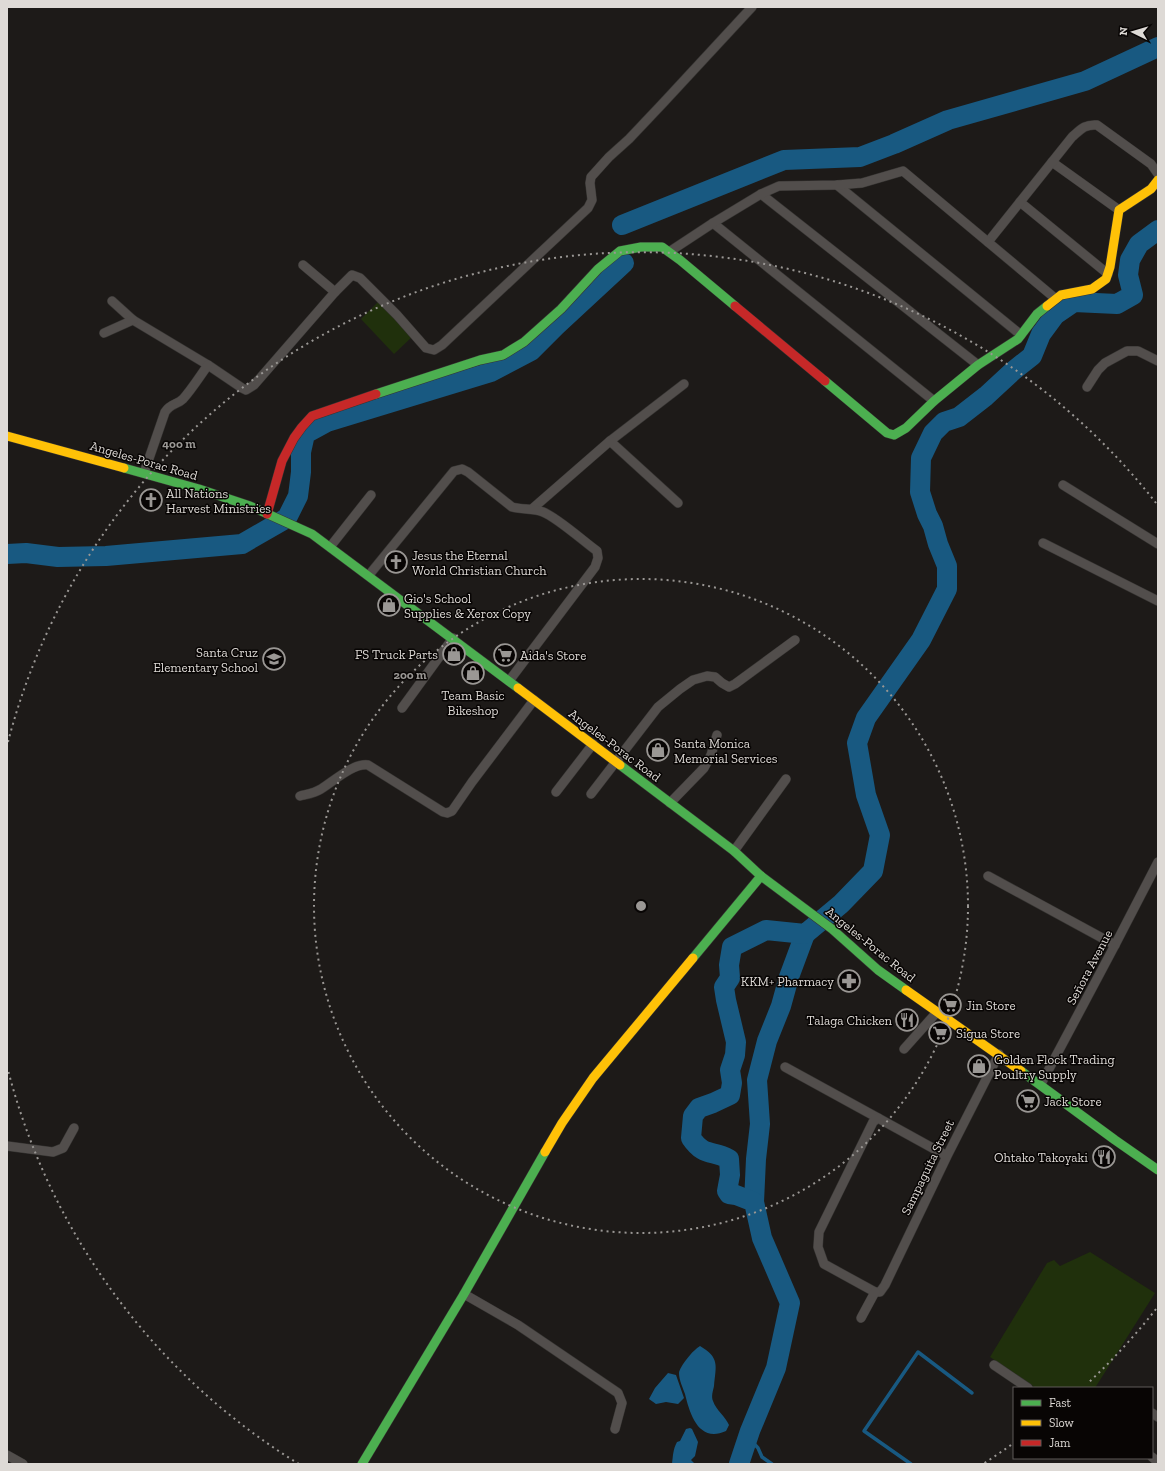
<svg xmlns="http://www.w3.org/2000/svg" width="1165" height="1471" font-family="'Zilla Slab',serif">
<rect width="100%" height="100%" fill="#1d1a18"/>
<g fill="#20300c">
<path d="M 379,301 L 413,336 L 394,354 L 361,319 Z"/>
<path d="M 1090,1252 L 1155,1293 L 1095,1388 L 1036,1388 L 990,1357 L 1047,1263 L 1054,1260 L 1060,1266 Z"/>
</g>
<g fill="#185981">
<path d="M 700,1346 C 720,1358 716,1365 714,1386 C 713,1391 711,1396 713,1401 C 716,1410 725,1416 729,1425 L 726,1431 C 699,1443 690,1415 685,1394 C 683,1388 679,1380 679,1373 C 680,1366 693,1350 700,1346 Z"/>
<path d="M 668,1373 L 676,1375 L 684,1398 L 678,1404 L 666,1402 L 656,1404 L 649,1399 L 655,1388 Z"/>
<path d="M 690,1428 L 692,1429 L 698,1442 L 695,1456 L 691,1460 L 695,1464 L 672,1464 C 673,1456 673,1449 677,1442 L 680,1441 L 686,1429 Z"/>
</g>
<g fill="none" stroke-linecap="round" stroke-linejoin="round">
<g stroke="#185981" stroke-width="3.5">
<path d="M 748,1437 L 758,1448 L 762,1457 L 772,1464"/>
<path d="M 911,1464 L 864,1431 L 918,1352 L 972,1393"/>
</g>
<g stroke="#185981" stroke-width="20">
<path d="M 622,225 L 784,160 L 860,157 L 894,144 L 948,120 L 1085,81 L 1158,47"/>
<path d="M 7,554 L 26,553 L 58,557 L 106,556 L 242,544 L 287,518 L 298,496 L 301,472 L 301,452 L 305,434 L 327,422 L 491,372 L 531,351 L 556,326 L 624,263"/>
<path d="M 754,1202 L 756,1159 L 760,1124 L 757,1080 L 767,1041 L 781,1006 L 789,977 L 805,934"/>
<path d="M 739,1464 L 750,1431 L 776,1368 L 790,1303 L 762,1238 L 754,1202 L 736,1195 L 729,1194 L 727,1191 L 730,1175 L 729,1159 C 712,1150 704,1157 691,1138 L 693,1116 L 699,1108 L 713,1103 L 730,1095 L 732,1083 L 730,1070 L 735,1055 L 736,1042 L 726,1000 L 724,987 L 730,978 L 729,965 L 732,947 L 766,930 L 805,934 L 841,904 L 873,871 L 880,835 L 866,795 L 857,743 L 866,718 L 921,640 L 947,589 L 947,566 L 938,544 L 933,526 L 927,514 L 920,492 L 921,458 L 933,433 L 944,422 L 959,417 L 986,396 L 1013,371 L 1032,356 L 1041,334 L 1055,315 L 1074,302 L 1117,304 L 1133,295 L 1128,275 L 1130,260 L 1139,244 L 1158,230"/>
</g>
<g stroke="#363432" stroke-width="10">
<g id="street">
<path d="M 1052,162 L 1119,210"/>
<path d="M 837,185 L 1021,335"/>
<path d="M 761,194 L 978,365"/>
<path d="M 1020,202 L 1108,274"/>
<path d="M 713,223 L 934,401"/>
<path d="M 988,242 L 1072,137 C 1081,129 1085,124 1097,125 L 1151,164 L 1158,174"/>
<path d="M 669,252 L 713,223 L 761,194 L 779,186 L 837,185 L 862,183 L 903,171 L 1056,299"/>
<path d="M 303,265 L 335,292"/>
<path d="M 112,301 L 133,320 L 208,365 L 242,388 L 246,390 L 254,385 L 335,292 L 352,275 L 360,278 L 397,315 L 426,348 L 434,350 L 442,345 L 588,208 L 592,200 L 590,183 L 591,177 L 609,157 L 629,139 L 664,102 L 752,7"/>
<path d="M 104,333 L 133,320"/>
<path d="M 1087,387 L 1098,370 L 1105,363 L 1127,351 L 1138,351 L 1158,361"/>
<path d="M 610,441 L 684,384"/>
<path d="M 144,473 L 165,412 C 171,403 177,405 183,399 C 192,389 200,376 208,365"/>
<path d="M 1063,485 L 1158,544"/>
<path d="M 532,509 L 610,441 L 678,503"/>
<path d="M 1043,543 L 1158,601"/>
<path d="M 330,547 L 371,495"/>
<path d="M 369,575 L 454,471 L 462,469 L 468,472 L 512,507 C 523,510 533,508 543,512 C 558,518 583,541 597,551 L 598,558 L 595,567 L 509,681"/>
<path d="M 402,708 L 453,638"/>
<path d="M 556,792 L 593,744"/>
<path d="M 591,794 L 658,707 L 680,689 L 693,680 L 707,676 L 715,677 L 722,683 L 729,687 L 735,684 L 795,640"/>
<path d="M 300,796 C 308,794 315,793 321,789 C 334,781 353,763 368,765 L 443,812 L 447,813 L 452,811 L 472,782 L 534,700"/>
<path d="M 670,803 L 704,768 L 711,755 L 717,735"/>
<path d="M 734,851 L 786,779"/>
<path d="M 988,876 L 1115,945"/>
<path d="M 904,1049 L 937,1012"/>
<path d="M 785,1067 L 878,1118"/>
<path d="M 1041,1084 L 1115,945 L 1158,862"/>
<path d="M 7,1146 L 53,1152 L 63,1148 L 74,1128"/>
<path d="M 947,1156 L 878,1118 L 873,1122 L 819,1232 L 818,1247 L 824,1264 L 875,1292 L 880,1292 L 885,1285 L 947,1156 L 999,1054"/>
<path d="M 464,1294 L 518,1325 L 618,1393 L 622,1403 L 615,1429"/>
<path d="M 861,1318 L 875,1292"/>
<path d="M 994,1365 L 1028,1388"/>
<path d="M 1152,1413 L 1158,1417"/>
<path d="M 7,1455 L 23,1464"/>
<path d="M 1152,1457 L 1158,1462"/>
</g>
</g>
<g stroke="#363432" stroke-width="10">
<g id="fast">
<path d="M 825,381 L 887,433 L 894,435 L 906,428 L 934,401 L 978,365 L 1018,339 L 1037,314 L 1047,306"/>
<path d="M 376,394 L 480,360 L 503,355 L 524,342 L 561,309 L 598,269 L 620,251 L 641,247 L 662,247 L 680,260 L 735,306"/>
<path d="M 124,468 L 199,489 L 250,506 L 312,534 L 518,688"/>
<path d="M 620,765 L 734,851 L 761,876 L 832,929 L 878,970 L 906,990"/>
<path d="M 693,958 L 761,876"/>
<path d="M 1021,1071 L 1115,1140 L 1158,1170"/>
<path d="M 362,1464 L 464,1294 L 545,1152"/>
</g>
</g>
<g stroke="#363432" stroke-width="10">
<g id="slow">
<path d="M 1047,306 L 1061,295 L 1092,289 L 1106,279 L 1110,267 L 1119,210 L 1151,189 L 1158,180"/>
<path d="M 7,436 L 124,468"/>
<path d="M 518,688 L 620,765"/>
<path d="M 906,990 L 1021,1071"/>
<path d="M 545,1152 L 562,1123 L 593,1078 L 693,958"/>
</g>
</g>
<g stroke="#363432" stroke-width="10">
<g id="jam">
<path d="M 735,306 L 825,381"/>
<path d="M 267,514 L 282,461 L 294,438 L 302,427 L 312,416 L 376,394"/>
</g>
</g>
<use href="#street" stroke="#524e4c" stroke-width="9"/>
<use href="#fast" stroke="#4caf50" stroke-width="9"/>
<use href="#slow" stroke="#ffc107" stroke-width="9"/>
<use href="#jam" stroke="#c62828" stroke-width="9"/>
</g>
<g fill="none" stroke="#9a9794" stroke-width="2" stroke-dasharray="2 4">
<circle cx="641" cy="906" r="327"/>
<path d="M1156 1309A654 654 0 0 1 1087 1384M1011 1445A654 654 0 0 1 983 1464M299 1464A654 654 0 0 1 8 1070M8 742A654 654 0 0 1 1156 503"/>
</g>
<defs>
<g id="church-ring" transform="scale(1.15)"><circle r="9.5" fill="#080504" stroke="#9a9794" stroke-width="1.5"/><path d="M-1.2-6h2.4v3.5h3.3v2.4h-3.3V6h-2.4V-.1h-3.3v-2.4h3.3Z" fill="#9a9794"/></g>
<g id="shop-ring" transform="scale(1.15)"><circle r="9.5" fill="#080504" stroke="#9a9794" stroke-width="1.5"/><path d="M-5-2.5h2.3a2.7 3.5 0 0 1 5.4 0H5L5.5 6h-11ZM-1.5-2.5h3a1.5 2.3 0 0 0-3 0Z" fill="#9a9794"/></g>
<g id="supermarket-ring" transform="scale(1.15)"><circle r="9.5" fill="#080504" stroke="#9a9794" stroke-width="1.5"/><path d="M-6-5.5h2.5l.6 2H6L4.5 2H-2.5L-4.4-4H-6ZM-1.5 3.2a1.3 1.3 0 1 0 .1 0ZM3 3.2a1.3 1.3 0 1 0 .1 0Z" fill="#9a9794"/></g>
<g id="school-ring" transform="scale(1.15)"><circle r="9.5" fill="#080504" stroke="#9a9794" stroke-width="1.5"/><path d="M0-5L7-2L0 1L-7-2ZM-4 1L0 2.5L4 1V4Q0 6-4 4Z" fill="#9a9794"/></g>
<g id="pharmacy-ring" transform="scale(1.15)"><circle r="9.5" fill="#080504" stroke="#9a9794" stroke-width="1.5"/><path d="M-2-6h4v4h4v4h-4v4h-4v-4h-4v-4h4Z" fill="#9a9794"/></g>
<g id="restaurant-ring" transform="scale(1.15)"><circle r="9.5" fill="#080504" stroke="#9a9794" stroke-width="1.5"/><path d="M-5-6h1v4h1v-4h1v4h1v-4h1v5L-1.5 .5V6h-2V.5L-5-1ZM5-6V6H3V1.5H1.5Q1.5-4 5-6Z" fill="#9a9794"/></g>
</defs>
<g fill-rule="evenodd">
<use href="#church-ring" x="151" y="500"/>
<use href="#church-ring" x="396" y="562"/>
<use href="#shop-ring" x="389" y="605"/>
<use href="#shop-ring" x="454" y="654"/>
<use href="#supermarket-ring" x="505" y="655"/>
<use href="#school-ring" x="274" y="659"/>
<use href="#shop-ring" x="473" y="673"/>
<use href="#shop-ring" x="658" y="750"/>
<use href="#pharmacy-ring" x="849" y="981"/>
<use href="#supermarket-ring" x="950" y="1005"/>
<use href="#restaurant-ring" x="907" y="1020"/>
<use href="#supermarket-ring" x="940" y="1033"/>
<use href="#shop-ring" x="979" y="1066"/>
<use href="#supermarket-ring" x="1028" y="1101"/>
<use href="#restaurant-ring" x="1104" y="1157"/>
</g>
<g text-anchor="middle" stroke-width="3" stroke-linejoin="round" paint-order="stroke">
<g font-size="13" fill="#dedad6" stroke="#080504">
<text transform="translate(144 460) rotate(16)" y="5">Angeles-Porac Road</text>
<text transform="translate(615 745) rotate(37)" y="5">Angeles-Porac Road</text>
<text transform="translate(871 944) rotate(39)" y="5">Angeles-Porac Road</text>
<text transform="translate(1089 967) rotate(-62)" y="5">Señora Avenue</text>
<text transform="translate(927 1167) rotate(-64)" y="5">Sampaguita Street</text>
</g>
<g font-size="13" fill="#dedad6" stroke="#080504" text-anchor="start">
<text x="166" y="498">All Nations<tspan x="166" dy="15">Harvest Ministries</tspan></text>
<text x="412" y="560">Jesus the Eternal<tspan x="412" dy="15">World Christian Church</tspan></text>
<text x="404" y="603">Gio's School<tspan x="404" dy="15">Supplies &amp; Xerox Copy</tspan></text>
<text x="258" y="657" text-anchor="end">Santa Cruz<tspan x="258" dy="15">Elementary School</tspan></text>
<text x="438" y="659" text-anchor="end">FS Truck Parts</text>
<text x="520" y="660">Aida's Store</text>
<text x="473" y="700" text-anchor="middle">Team Basic<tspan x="473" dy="15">Bikeshop</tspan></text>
<text x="674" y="748">Santa Monica<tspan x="674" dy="15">Memorial Services</tspan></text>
<text x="834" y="986" text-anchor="end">KKM+ Pharmacy</text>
<text x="966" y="1010">Jin Store</text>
<text x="892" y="1025" text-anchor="end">Talaga Chicken</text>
<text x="956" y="1038">Sigua Store</text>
<text x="994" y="1064">Golden Flock Trading<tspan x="994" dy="15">Poultry Supply</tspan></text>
<text x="1044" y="1106">Jack Store</text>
<text x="1088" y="1162" text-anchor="end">Ohtako Takoyaki</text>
</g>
</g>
<circle cx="641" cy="906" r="6" fill="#9a9794" stroke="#080504" stroke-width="2"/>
<g font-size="12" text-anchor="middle" font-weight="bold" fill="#9a9794" stroke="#080504" stroke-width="3" stroke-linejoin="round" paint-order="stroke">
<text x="179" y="448">400 m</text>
<text x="410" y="679">200 m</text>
</g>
<rect width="1165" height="1471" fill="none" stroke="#dedad6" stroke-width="16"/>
<rect x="1013" y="1387" width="140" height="72" fill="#080504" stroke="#5e5a58"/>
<rect x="1021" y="1400" width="20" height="6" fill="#4caf50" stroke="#5e5a58"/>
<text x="1049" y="1407" font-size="12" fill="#dedad6">Fast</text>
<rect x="1021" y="1420" width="20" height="6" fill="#ffc107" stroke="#5e5a58"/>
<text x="1049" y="1427" font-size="12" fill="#dedad6">Slow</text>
<rect x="1021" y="1440" width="20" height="6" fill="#c62828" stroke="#5e5a58"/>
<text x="1049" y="1447" font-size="12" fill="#dedad6">Jam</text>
<g transform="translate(1133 32) rotate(275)" stroke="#080504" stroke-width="3" paint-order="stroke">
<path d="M0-3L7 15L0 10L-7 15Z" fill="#dedad6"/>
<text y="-6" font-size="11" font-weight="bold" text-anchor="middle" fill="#dedad6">N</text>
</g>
</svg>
